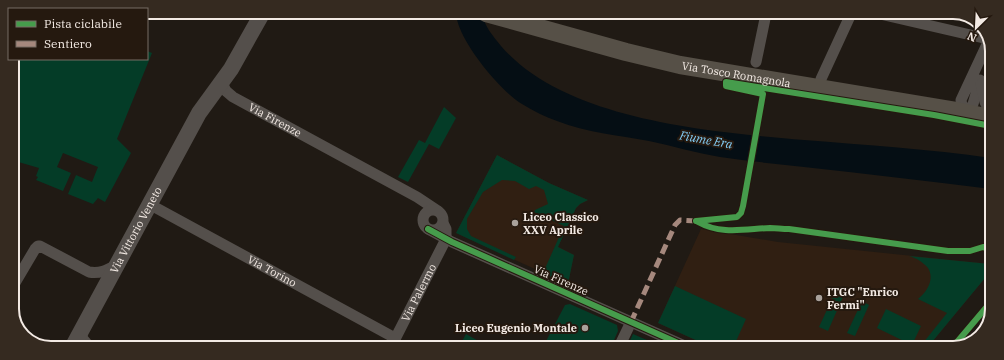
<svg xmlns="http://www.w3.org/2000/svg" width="1004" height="360" font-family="'IBM Plex Serif',serif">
<rect width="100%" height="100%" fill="#201a14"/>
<g fill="#301f12">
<path d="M 497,155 L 549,183 L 588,200 L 580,204 L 576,208 L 558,247 L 574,255 L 568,284 L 456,233 Z"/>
<path d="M 701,229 L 778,242 L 990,264 L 990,272 L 927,348 L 711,347 L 658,323 Z"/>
</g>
<g fill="#043c27">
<path d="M 147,51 L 152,53 L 117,139 L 131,153 L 105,202 L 98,198 L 93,204 L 68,194 L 76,175 L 92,182 L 98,167 L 63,153 L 57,167 L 71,173 L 63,191 L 36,180 L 38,177 L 36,176 L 39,168 L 15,161 L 16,157 L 12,155 L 12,59 L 147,59 Z"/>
<path d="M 444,107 L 456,118 L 439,149 L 429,144 L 408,182 L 398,177 L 419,140 L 425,143 Z"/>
<path d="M 497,155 L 549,183 L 588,200 L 580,204 L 576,208 L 558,247 L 574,255 L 568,284 L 543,273 L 564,226 L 534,212 L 535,210 L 548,204 L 544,190 L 536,186 L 529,189 L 515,181 L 502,180 L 483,192 L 467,219 L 467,229 L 471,236 L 516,257 L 514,260 L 456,233 Z"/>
<path d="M 909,256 L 990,264 L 990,272 L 927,348 L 919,348 L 947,313 L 918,299 C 927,292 935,279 928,268 C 923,262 916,258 909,256 Z"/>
<path d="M 675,286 L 746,319 L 733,348 L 711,347 L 658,323 Z"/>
<path d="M 838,286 L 846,290 L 828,331 L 819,327 Z"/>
<path d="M 862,301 L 869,305 L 855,336 L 847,333 Z"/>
<path d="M 570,304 L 617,325 L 618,331 L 611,347 L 543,347 L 565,305 Z"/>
<path d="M 886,309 L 921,326 L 912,345 L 877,328 Z"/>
<path d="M 466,334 L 489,347 L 459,347 Z"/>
<path d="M 633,334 L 663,347 L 627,347 Z"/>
</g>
<path fill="#050e14" d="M 456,13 L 482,13 C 484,26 493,36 501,46 C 565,121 712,132 804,140 C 866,145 929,149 991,158 L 991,189 C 929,181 867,174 804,167 C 776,164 748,161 720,157 C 696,153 673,146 649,141 C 618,135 587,133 557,121 C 546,117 533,111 522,104 C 500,91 457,39 456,13 Z"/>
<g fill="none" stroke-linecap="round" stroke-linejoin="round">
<g stroke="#544f4b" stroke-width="11">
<path d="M 880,14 L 988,39"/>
<path d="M 756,62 L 766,14"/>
<path d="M 821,79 L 851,14"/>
<path d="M 980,80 L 973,104 L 967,113 L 962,106 L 961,100 L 989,40"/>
<path id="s1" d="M 222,83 L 226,91 L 233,97 L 417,197 L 438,211"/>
<path d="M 981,84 L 985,102 L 991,113"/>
<path id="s2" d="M 149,204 L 395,338"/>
<circle cx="433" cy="220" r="10"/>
<path d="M 428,229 L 452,242 L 687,347"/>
<path d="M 12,288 L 35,249 L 38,246 L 40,246 L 89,272 C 100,274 107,270 116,265"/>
<path d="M 80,332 L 83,339 L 89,346"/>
<path id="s3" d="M 391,347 L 446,239 L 446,229 L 443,223"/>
<path d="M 619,347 L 631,322"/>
</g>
<path stroke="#544f4b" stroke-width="16" id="s4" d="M 73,346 L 199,113 L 231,69 L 263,12"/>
<path stroke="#565047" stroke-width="18" id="s5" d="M 486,13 L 626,52 L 680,65 L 956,111 L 991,118"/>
<path stroke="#a5887d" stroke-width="5" stroke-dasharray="10 5" stroke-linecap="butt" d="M 631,322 L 675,225 L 680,220 L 696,221 L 698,223"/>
<g stroke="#25190f" stroke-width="8">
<g id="cycleway">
<path d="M 696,221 L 737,217 L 741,213 L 743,206 L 763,94 L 726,86 L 726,82 L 934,115 L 991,126"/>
<path d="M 698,222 C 721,235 745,229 770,228 C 776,228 782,229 789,229 L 948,251 L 970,251 L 983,247 L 990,249"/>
<path d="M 428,229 L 452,242 L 687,347"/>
<path d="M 952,348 L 990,303"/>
</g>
</g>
<use href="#cycleway" stroke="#469c4c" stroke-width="6"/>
</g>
<g fill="#a9a19b" stroke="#25190f" stroke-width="1.5">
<circle cx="515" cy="223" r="4"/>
<circle cx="819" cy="298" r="4"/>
<circle cx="585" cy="328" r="4"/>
</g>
<g text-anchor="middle" stroke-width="4" stroke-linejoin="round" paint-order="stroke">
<g font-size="11" fill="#f3eae4" stroke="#25190f">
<text dy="4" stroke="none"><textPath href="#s5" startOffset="258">Via Tosco Romagnola</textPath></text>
<text dy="4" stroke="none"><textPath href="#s1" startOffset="66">Via Firenze</textPath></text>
<text dy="4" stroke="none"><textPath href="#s4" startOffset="132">Via Vittorio Veneto</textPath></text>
<text dy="4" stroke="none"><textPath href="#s2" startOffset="140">Via Torino</textPath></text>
<text transform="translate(561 280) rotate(24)" y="4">Via Firenze</text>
<text dy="4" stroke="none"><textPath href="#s3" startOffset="61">Via Palermo</textPath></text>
</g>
<g font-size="11" font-weight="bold" fill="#f3eae4" stroke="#25190f" text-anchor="start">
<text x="523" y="221">Liceo Classico<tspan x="523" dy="13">XXV Aprile</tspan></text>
<text x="827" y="296">ITGC "Enrico<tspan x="827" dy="13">Fermi"</tspan></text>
<text x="577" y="332" text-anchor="end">Liceo Eugenio Montale</text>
</g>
<g font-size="12" font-style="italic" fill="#84cff8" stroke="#25190f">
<text transform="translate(706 140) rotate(10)" y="4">Fiume Era</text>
</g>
</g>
<path d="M0 0H1004V360H0ZM51 19H953A32 32 0 0 1 985 51V309A32 32 0 0 1 953 341H51A32 32 0 0 1 19 309V51A32 32 0 0 1 51 19Z" fill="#352a20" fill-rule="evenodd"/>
<path fill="none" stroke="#f3eae4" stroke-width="2" d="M51 19H953A32 32 0 0 1 985 51V309A32 32 0 0 1 953 341H51A32 32 0 0 1 19 309V51A32 32 0 0 1 51 19Z"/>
<rect x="8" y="8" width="140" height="52" fill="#25190f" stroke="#776d64"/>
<rect x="16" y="21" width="20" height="6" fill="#469c4c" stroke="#776d64"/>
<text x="44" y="28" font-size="12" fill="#f3eae4">Pista ciclabile</text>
<rect x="16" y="41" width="20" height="6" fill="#a5887d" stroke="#776d64"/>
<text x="44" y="48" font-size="12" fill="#f3eae4">Sentiero</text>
<g transform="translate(976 28) rotate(204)" stroke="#25190f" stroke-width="3" paint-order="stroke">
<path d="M0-3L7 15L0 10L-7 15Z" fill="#f3eae4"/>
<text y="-6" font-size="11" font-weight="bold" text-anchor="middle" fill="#f3eae4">N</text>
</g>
</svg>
